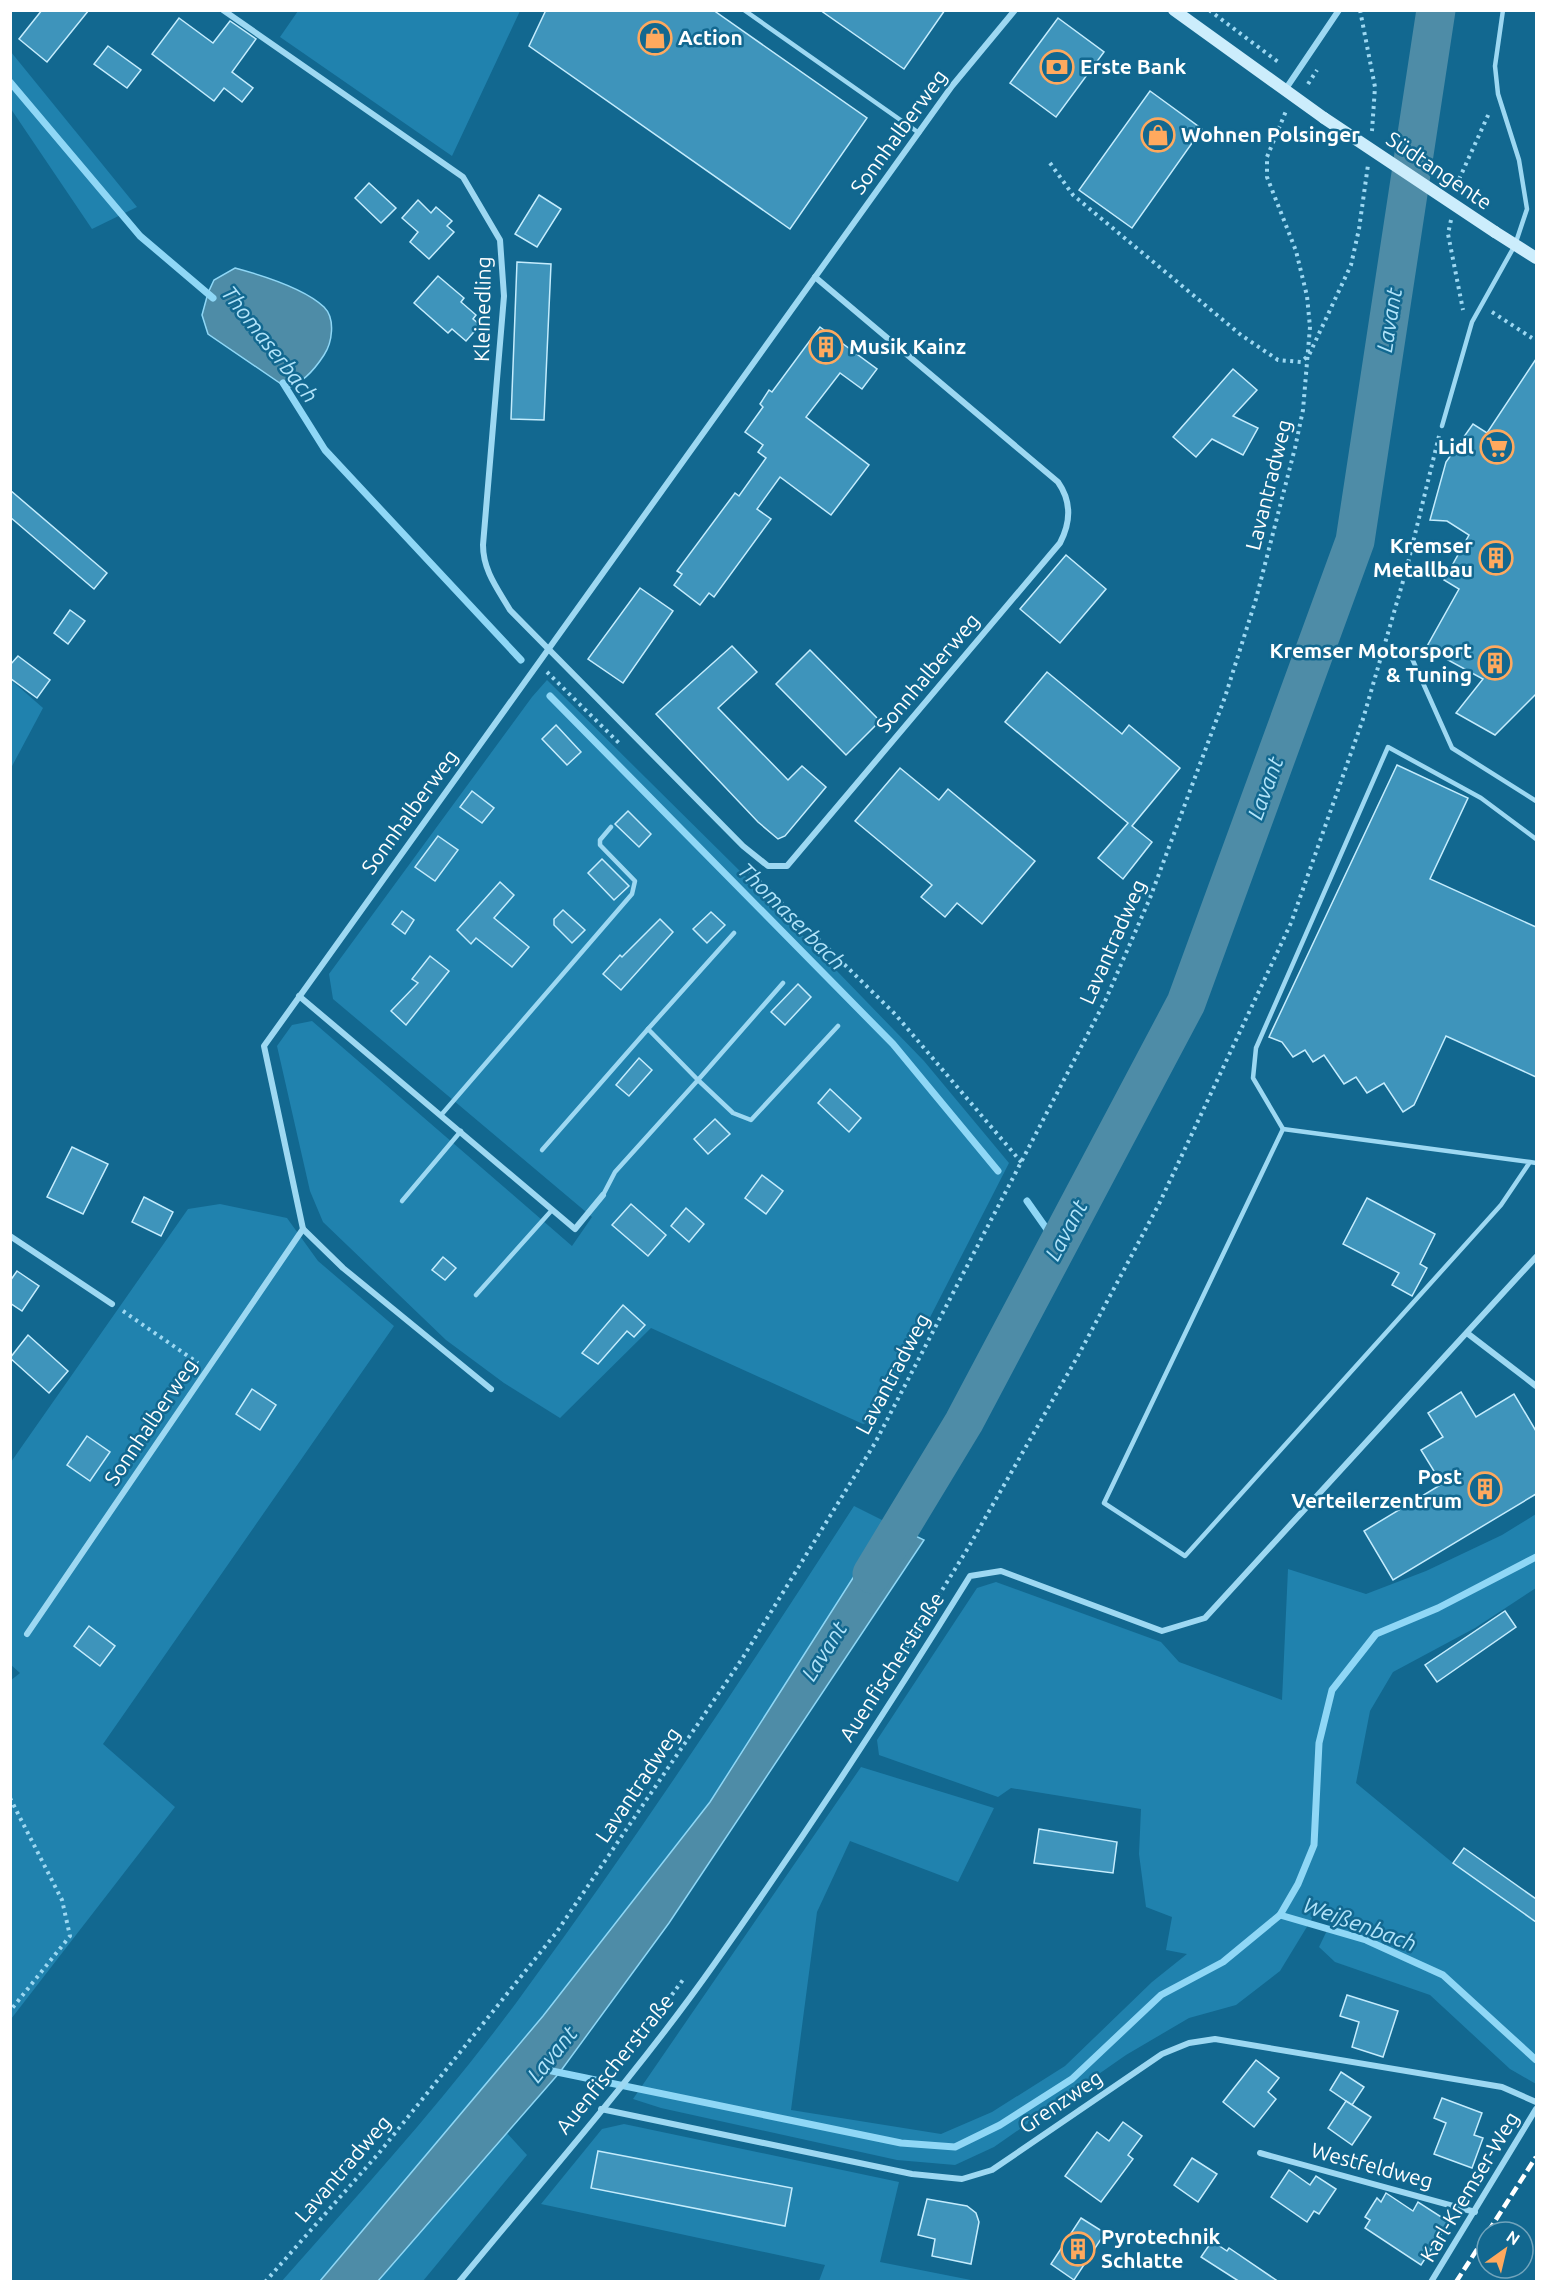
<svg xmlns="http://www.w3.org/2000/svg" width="1547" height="2292" font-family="Ubuntu,sans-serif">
<rect width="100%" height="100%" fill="#126890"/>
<g fill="#2082ae">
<path d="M 298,11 L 298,10 L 520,11 L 452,156 L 280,37 Z"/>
<path d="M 11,52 L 137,207 L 92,229 L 11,109 Z"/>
<path d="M 11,680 L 43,708 L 11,768 Z"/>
<path d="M 547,680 L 745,876 L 924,1061 L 1009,1163 L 878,1419 L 863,1424 L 651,1328 L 560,1418 L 504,1383 L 446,1340 L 323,1222 L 310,1191 L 277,1046 L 292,1025 L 312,1021 L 572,1246 L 592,1217 L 333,999 L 329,974 L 532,697 Z"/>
<path d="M 220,1204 L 287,1218 L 318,1261 L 394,1326 L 103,1744 L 175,1807 L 11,2019 L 10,1681 L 20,1673 L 10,1664 L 11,1462 L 188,1209 Z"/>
<path d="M 854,1506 L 888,1523 L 710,1802 L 543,2016 L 320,2281 L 281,2282 C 365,2187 450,2094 524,1992 C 640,1834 748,1670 854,1506 Z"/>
<path d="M 1536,1514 L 1536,1588 L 1475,1628 L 1393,1672 L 1370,1711 L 1356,1783 L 1453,1863 L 1536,1922 L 1536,2084 L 1510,2069 L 1430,1995 L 1335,1962 L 1319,1947 L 1333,1918 L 1319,1907 L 1280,1971 L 1236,2005 L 1189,2018 L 1126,2055 L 994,2147 L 955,2165 L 897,2160 L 661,2108 L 633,2099 L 861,1767 L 994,1808 L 958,1882 L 850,1841 L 817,1912 L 791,2110 L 941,2134 L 992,2112 L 1065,2066 L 1152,1982 L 1187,1954 L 1166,1950 L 1172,1917 L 1146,1907 L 1139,1854 L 1141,1809 L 1011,1788 L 998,1797 L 879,1755 L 877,1740 L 977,1588 L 996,1582 L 1161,1642 L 1179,1662 L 1282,1700 L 1288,1569 L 1366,1594 L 1426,1571 L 1502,1535 Z"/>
<path d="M 624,2124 L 899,2182 L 880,2262 L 976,2281 L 819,2281 L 825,2265 L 541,2204 L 602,2129 Z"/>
<path d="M 506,2132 L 527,2155 L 423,2281 L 378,2282 Z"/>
</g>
<g fill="#4e8ca7" stroke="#8fd7f6" stroke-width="1.5">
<path d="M 235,268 C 261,275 305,289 324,307 C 336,319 332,343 324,355 C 315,369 303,383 287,388 L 208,334 L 202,315 L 208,293 L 214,280 Z"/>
<path d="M 888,1523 L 924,1540 L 669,1923 L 560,2072 L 378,2281 L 320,2281 L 543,2016 L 710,1802 Z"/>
</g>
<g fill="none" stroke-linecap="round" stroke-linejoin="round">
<g stroke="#8fd7f6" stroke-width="7">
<path d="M 10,82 L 140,236 L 213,298"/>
<path d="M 283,383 L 325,450 L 521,660"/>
<path d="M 550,696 L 893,1044 L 998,1171"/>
<path d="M 1027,1201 L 1058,1245"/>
<path d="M 1280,1915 L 1366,1940 L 1443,1975 L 1536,2060"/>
<path d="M 552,2071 L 901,2143 L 955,2147 L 1000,2125 L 1072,2079 L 1161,1995 L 1223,1962 L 1280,1915 L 1298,1884 L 1314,1845 L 1319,1743 L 1332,1690 L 1376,1634 L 1438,1608 L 1536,1557"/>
</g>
<path stroke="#4e8ca7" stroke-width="39" d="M 872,1574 L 964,1422 L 1186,1003 L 1355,541 L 1436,10"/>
</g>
<g fill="#3e94bb" stroke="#c4ecfd" stroke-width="1.5">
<path d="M 42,10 L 89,10 L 47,62 L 19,39 Z"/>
<path d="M 546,10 L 713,10 L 867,118 L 790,229 L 529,46 Z"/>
<path d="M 820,10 L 945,10 L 904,69 Z"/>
<path d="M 179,18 L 213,43 L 230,21 L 256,39 L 232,72 L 253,88 L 242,102 L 224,88 L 214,101 L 152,54 Z"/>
<path d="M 1058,18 L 1104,52 L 1056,117 L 1010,83 Z"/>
<path d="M 108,46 L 141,70 L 127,88 L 94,64 Z"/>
<path d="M 1150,91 L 1202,129 L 1132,228 L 1079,190 Z"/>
<path d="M 369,183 L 396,208 L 381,223 L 355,198 Z"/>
<path d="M 539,195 L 561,209 L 537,247 L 515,234 Z"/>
<path d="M 418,200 L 431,213 L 436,207 L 452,221 L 447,226 L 454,232 L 429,259 L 410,242 L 418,232 L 402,218 Z"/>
<path d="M 517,262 L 551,264 L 544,420 L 511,419 Z"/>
<path d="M 438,276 L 464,298 L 461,302 L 476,315 L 473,319 L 480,325 L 466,341 L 452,329 L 448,333 L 414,303 Z"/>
<path d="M 820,327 L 877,369 L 862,389 L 840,373 L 806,417 L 869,465 L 831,515 L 780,477 L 757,509 L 771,519 L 714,597 L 709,593 L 700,605 L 674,585 L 682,574 L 677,571 L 735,493 L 739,496 L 766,458 L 758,452 L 763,445 L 745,432 L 763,407 L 760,404 L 769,390 L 772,392 Z"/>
<path d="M 1536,359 L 1536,694 L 1495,735 L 1456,713 L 1483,679 L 1426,648 L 1459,589 L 1444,580 L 1469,535 L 1447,521 L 1430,520 L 1446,462 L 1473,424 L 1487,433 Z"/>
<path d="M 1233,369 L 1257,390 L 1233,416 L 1258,428 L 1243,455 L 1212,439 L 1196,457 L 1173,437 Z"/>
<path d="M 10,490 L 107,573 L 94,589 L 10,517 Z"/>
<path d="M 1066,555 L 1106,589 L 1060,643 L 1020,609 Z"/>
<path d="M 640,588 L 673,611 L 623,683 L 588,659 Z"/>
<path d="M 70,610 L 85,621 L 68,644 L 54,633 Z"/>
<path d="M 732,646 L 757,672 L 718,708 L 788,780 L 802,766 L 826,787 L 785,836 L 778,839 L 758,822 L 656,714 Z"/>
<path d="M 810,650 L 880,721 L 846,755 L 776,684 Z"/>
<path d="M 18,656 L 50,680 L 37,698 L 10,678 L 10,665 Z"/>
<path d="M 1047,672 L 1122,734 L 1129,725 L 1180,768 L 1132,826 L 1152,842 L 1123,879 L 1098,858 L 1128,823 L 1005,722 Z"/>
<path d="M 556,725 L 581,752 L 567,765 L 542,739 Z"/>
<path d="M 1397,765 L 1468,798 L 1430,879 L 1536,927 L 1536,1077 L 1446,1036 L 1414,1105 L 1403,1112 L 1384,1083 L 1367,1093 L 1356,1077 L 1344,1084 L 1324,1055 L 1313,1062 L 1305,1050 L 1293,1057 L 1282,1042 L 1269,1037 Z"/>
<path d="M 900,768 L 939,800 L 948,789 L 1035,861 L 982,924 L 957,903 L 945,917 L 921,897 L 932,885 L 855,821 Z"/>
<path d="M 472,791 L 494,808 L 482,823 L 460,807 Z"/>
<path d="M 628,811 L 651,834 L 639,847 L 615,824 Z"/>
<path d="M 438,836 L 458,850 L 435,881 L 415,867 Z"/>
<path d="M 602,859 L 629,886 L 614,900 L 588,873 Z"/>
<path d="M 500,882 L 514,895 L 494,918 L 529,947 L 512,967 L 476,938 L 471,944 L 457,930 Z"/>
<path d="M 563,910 L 585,930 L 572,943 L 554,925 L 554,919 Z"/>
<path d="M 402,911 L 414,920 L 405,934 L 392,924 Z"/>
<path d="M 711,912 L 725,925 L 707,943 L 693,929 Z"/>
<path d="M 660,919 L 673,932 L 621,990 L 603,974 L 620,955 L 622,957 Z"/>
<path d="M 430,956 L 449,971 L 406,1025 L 391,1011 L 418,983 L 412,979 Z"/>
<path d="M 798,984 L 811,997 L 785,1025 L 771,1012 Z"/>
<path d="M 639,1058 L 652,1070 L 629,1096 L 616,1085 Z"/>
<path d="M 830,1089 L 861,1118 L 849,1132 L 818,1103 Z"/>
<path d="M 715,1119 L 730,1134 L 708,1154 L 694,1139 Z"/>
<path d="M 72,1147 L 108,1164 L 83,1214 L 47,1197 Z"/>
<path d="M 762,1175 L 783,1191 L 766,1214 L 745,1198 Z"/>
<path d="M 144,1197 L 173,1212 L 161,1236 L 132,1222 Z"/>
<path d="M 1367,1198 L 1435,1234 L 1420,1264 L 1427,1268 L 1412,1296 L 1392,1285 L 1399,1273 L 1343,1244 Z"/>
<path d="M 631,1204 L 666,1235 L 648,1256 L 612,1225 Z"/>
<path d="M 686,1208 L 704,1224 L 689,1242 L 671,1226 Z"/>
<path d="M 443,1257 L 456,1268 L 445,1280 L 432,1270 Z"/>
<path d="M 17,1271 L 39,1286 L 22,1311 L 10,1303 L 10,1281 Z"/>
<path d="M 623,1305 L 645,1325 L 634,1337 L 627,1331 L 598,1364 L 582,1353 Z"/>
<path d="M 28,1335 L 68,1371 L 49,1393 L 10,1358 Z"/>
<path d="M 252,1389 L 276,1405 L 260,1430 L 236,1414 Z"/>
<path d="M 1461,1392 L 1476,1417 L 1514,1394 L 1536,1431 L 1536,1494 L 1393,1580 L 1364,1531 L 1442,1484 L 1421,1450 L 1443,1437 L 1428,1413 Z"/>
<path d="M 87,1436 L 110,1452 L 90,1481 L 67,1465 Z"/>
<path d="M 1505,1611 L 1516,1627 L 1437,1682 L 1425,1665 Z"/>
<path d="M 89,1626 L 115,1646 L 100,1666 L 74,1646 Z"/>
<path d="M 1039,1829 L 1117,1842 L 1113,1873 L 1034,1863 Z"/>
<path d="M 1464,1848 L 1536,1899 L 1536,1922 L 1453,1863 Z"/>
<path d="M 1347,1995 L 1398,2011 L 1383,2057 L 1352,2047 L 1359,2022 L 1340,2016 Z"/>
<path d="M 1256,2060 L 1279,2078 L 1268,2092 L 1276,2099 L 1254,2127 L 1223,2102 Z"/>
<path d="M 1341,2072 L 1364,2087 L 1352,2105 L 1330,2090 Z"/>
<path d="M 1442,2098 L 1482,2113 L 1474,2135 L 1483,2138 L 1472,2168 L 1434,2154 L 1446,2123 L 1434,2118 Z"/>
<path d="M 1346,2101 L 1371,2117 L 1352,2145 L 1328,2128 Z"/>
<path d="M 1123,2122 L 1142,2136 L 1128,2155 L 1133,2159 L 1101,2202 L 1065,2176 L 1097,2132 L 1109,2141 Z"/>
<path d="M 598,2151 L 792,2188 L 785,2226 L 591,2188 Z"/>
<path d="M 1192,2158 L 1217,2174 L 1198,2202 L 1174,2185 Z"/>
<path d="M 1289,2170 L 1310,2185 L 1316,2176 L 1336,2189 L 1319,2214 L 1314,2211 L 1307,2222 L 1271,2197 Z"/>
<path d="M 1386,2193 L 1413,2211 L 1418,2202 L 1449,2222 L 1421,2265 L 1365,2228 L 1370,2220 L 1365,2217 L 1377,2198 L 1381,2202 Z"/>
<path d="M 927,2199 L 967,2206 L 976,2213 L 979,2222 L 971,2264 L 932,2256 L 935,2239 L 918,2235 Z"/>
<path d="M 1081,2218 L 1105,2233 L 1074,2280 L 1051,2264 Z"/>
<path d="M 1212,2241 L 1227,2251 L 1229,2248 L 1279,2282 L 1240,2282 L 1201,2257 Z"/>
</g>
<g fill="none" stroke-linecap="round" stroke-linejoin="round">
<g stroke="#9dd8f2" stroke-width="4" stroke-dasharray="3 4.5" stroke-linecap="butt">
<path d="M 1209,10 L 1281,64"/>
<path d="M 1360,10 L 1375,87 L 1372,131"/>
<path d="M 1308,84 L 1317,70"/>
<path d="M 1050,163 L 1073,195 L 1241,335 L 1278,360 L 1301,362 L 1309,355 L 1351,265 L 1359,229 L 1368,165"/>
<path d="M 1456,186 L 1490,111"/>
<path d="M 1451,220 L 1448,234 L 1463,310"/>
<path d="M 1492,312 L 1532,338"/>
<path d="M 547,672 L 621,745"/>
<path d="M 748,870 L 895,1014 L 1022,1163"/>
<path d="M 123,1311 L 198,1363"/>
<path d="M 899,1660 L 968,1548 L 1079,1354 L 1159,1204 L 1291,923 L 1363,719 L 1406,571 L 1439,436"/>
<path d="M 10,1798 L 62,1900 L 70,1936 L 10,2011"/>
<path d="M 663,2007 L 685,1977"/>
<path d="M 265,2282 L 379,2153 L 556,1933 L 742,1659 L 875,1443 L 1106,999 L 1150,898 L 1225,697 L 1256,599 L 1295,448 L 1303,410 L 1310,327 L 1307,296 L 1296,251 L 1267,177 L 1267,157 L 1286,111"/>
</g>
<g stroke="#9dd8f2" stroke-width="4.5">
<path d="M 744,10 L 919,133"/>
<path d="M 1442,426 L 1472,322 L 1515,245 L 1527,209 L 1519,160 L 1498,94 L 1495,66 L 1503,10"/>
<path d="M 1410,654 L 1452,748 L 1536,801"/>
<path d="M 783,983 L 698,1080 L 733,1113 L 751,1120 L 838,1026"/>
<path d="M 442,1114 L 632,894 L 635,881 L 600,845 L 600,840 L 611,827"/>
<path d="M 1283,1129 L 1253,1078 L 1256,1048 L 1388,747 L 1481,798 L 1536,839"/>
<path d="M 542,1150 L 648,1029"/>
<path d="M 1530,1162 L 1501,1205 L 1185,1556 L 1104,1503 L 1283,1129 L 1530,1162 L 1536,1163"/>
<path d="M 603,1195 L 615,1172 L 698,1080 L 648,1029 L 734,933"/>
<path d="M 402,1201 L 461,1131"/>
<path d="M 476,1295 L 552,1210"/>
</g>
<g stroke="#9dd8f2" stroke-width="6">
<path d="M 223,10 L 463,177 L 500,240 L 504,296 L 483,545 C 483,570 497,588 510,610 L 743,846 L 768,866 L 787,866 L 1060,543 C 1071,522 1072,502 1058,482 L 815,277"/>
<path d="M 1285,90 L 1339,10"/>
<path d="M 299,996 L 575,1229 L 603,1195"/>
<path d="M 303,1229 L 343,1268 L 491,1389"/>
<path d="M 10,1236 L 112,1304"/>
<path d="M 1467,1333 L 1536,1386"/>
<path d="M 27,1634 L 303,1229 L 264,1046 L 952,86 L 1015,10"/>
<path d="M 601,2109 L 912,2174 L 962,2179 L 992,2170 L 1162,2054 L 1189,2043 L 1215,2039 L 1502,2087 L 1536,2102"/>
<path d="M 1260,2153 L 1475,2212"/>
<path d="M 459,2282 C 546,2176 637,2074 715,1963 C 804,1837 889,1707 970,1576 L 1001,1571 L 1162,1631 L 1205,1618 L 1536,1257"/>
<path d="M 1431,2282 L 1536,2109"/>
</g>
<g stroke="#ccedfc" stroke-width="12">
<path d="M 1174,10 L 1324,118"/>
<path d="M 1495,232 L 1536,258"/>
</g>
<g stroke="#fff" stroke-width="4.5" stroke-dasharray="10 4.5" stroke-linecap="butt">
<path d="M 1488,2232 L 1536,2157"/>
<path d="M 1456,2282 L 1487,2234"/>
</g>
<path stroke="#ccedfc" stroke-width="12" d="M 1324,118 L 1495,232"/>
</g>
<defs>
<g id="shop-ring" transform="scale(1.725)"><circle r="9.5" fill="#126890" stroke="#ffa95e" stroke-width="1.5"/><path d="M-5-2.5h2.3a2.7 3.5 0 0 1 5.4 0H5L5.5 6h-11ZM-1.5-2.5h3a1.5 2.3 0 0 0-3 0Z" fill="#ffa95e"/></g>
<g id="bank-ring" transform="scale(1.725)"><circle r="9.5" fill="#126890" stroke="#ffa95e" stroke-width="1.5"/><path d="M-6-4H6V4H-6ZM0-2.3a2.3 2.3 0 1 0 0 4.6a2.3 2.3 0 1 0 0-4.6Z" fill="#ffa95e"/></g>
<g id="building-ring" transform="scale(1.725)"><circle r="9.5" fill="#126890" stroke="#ffa95e" stroke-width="1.5"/><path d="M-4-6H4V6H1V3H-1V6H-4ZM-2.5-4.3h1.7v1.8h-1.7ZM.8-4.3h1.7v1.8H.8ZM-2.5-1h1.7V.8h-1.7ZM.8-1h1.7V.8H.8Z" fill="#ffa95e"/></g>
<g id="supermarket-ring" transform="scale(1.725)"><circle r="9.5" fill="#126890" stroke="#ffa95e" stroke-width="1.5"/><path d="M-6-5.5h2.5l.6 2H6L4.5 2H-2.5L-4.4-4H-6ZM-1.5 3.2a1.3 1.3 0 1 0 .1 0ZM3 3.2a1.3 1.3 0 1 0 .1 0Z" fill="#ffa95e"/></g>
</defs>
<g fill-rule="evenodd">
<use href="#shop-ring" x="655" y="38"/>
<use href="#bank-ring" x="1057" y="67"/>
<use href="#shop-ring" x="1158" y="135"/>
<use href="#building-ring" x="826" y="347"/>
<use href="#supermarket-ring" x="1497" y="447"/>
<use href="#building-ring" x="1496" y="558"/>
<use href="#building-ring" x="1495" y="663"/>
<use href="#building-ring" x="1485" y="1489"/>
<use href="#building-ring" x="1078" y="2249"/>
</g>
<g text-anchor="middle" stroke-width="5" stroke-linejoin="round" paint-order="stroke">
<g font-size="21" font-weight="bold" fill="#fff" stroke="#126890" text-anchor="start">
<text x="678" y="45">Action</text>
<text x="1080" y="74">Erste Bank</text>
<text x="1181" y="142">Wohnen Polsinger</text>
<text x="849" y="354">Musik Kainz</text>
<text x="1474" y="454" text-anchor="end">Lidl</text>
<text x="1473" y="553" text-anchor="end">Kremser<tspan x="1473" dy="24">Metallbau</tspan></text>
<text x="1472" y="658" text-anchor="end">Kremser Motorsport<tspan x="1472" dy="24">&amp; Tuning</tspan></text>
<text x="1462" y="1484" text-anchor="end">Post<tspan x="1462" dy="24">Verteilerzentrum</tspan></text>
<text x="1101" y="2244">Pyrotechnik<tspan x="1101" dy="24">Schlatte</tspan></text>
</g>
<g font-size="21" fill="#fff" stroke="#126890">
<text transform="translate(899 132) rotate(-54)" y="7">Sonnhalberweg</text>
<text transform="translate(1439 171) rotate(34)" y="7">Südtangente</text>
<text transform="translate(483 309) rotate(-89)" y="7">Kleinedling</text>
<text transform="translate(1269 485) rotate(-76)" y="7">Lavantradweg</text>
<text transform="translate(928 673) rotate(-50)" y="7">Sonnhalberweg</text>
<text transform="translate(410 812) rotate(-54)" y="7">Sonnhalberweg</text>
<text transform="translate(1113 942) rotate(-66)" y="7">Lavantradweg</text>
<text transform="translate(893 1374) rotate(-62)" y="7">Lavantradweg</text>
<text transform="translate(151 1422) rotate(-56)" y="7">Sonnhalberweg</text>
<text transform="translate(892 1667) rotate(-57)" y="7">Auenfischerstraße</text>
<text transform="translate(638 1785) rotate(-56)" y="7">Lavantradweg</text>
<text transform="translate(615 2064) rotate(-51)" y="7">Auenfischerstraße</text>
<text transform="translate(1061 2102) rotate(-34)" y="7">Grenzweg</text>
<text transform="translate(1372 2166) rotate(15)" y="7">Westfeldweg</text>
<text transform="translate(343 2169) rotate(-49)" y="7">Lavantradweg</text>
<text transform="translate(1470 2187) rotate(-59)" y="7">Karl-Kremser-Weg</text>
</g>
<g font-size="22" font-style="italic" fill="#b2e4fa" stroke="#126890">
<text transform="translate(1389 320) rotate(-81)" y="8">Lavant</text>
<text transform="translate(270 344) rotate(52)" y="8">Thomaserbach</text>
<text transform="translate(1265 788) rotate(-70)" y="8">Lavant</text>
<text transform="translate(792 916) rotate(45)" y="8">Thomaserbach</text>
<text transform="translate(1066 1230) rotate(-62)" y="8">Lavant</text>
<text transform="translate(824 1651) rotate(-58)" y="8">Lavant</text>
<text transform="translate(1360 1924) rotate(20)" y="8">Weißenbach</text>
<text transform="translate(552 2054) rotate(-51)" y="8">Lavant</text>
</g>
</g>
<rect width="1547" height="2292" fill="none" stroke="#ffffff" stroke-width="24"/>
<g transform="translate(1505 2250) rotate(34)"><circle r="28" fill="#126890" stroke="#71a4bc" stroke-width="1.5"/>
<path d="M0-4.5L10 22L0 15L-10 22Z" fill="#ffa95e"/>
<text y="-9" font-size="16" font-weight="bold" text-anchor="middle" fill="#ffffff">N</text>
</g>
</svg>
